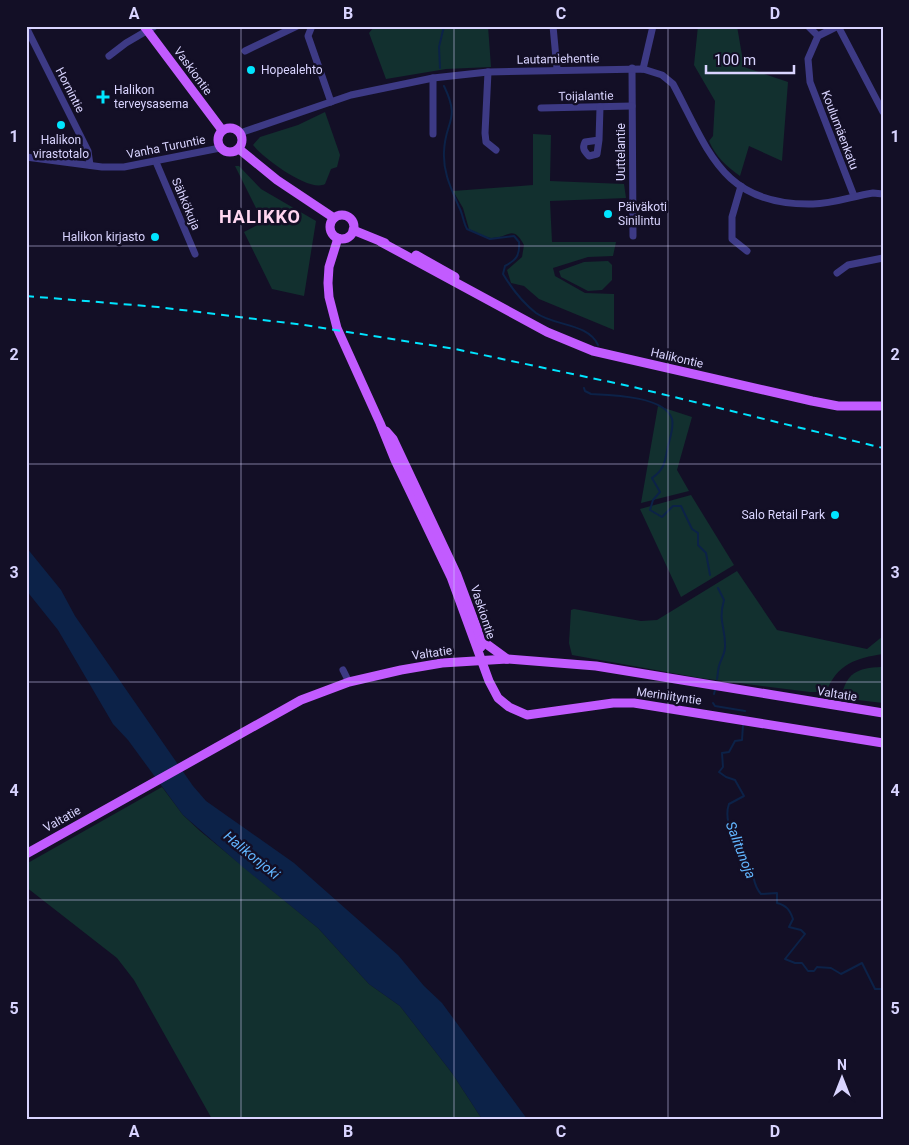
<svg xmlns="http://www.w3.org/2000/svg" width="909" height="1145" font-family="Roboto,sans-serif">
<rect width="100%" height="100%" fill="#130f26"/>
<g fill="#12302f">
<path d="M 375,26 L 488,26 L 491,67 L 446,69 L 386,79 L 369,33 Z"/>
<path d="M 698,26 L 737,26 L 744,67 L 788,82 L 782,161 L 749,146 L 740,176 C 726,166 716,157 709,141 L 713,136 L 715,101 L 694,65 Z"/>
<path d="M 325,112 L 340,155 L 337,167 L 331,169 L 325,184 C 310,193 263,158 253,145 L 260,137 L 298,125 Z"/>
<path d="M 533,134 L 551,135 L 550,181 L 624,184 L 626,198 L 550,201 L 552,242 L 616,242 L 613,256 L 588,257 L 553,268 L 555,276 L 585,293 L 614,294 L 614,330 L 539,299 L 524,286 L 511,283 L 507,270 L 522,257 L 524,245 C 512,223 509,239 491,238 C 484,237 475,232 469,229 L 463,208 L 453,191 L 533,185 Z"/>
<path d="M 235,166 L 239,166 L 261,189 L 316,221 L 304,296 L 272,289 L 244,232 L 263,222 Z"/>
<path d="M 608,261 L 612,265 L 612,280 L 602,290 L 588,291 L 561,277 L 559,271 L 584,262 Z"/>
<path d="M 658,406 L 692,417 L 677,470 L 689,491 L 641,503 Z"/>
<path d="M 691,495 L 734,565 L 681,597 L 640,509 Z"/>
<path d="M 737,571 L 777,630 L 867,649 L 883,636 L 883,654 C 856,658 837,664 826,692 L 810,692 L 700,678 L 572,655 L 569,643 L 571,610 L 574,609 L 641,621 L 657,620 Z"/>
<path d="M 881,667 L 883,703 L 841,698 C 846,673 857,668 881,667 Z"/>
<path d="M 162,787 L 183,815 L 200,831 L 318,928 L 369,984 L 400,1006 L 452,1073 L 482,1119 L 212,1119 L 134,980 L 117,958 L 26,887 L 26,864 Z"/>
</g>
<path fill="#0c2248" d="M 26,547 L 61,590 L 75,616 L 193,786 L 206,801 L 294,863 L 398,955 L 424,986 L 442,1003 L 527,1119 L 482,1119 L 452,1073 L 400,1006 L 369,984 L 318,928 L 244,868 L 183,815 L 128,740 L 113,724 L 58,630 L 26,590 Z"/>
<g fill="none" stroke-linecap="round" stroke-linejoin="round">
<g stroke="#0c2248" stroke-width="2">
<path d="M 440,68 L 439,47 L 444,26"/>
<path d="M 444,86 C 461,121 445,120 444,152 C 443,173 451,188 459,207 C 463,214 463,222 467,229 L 490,239 L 514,236 L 519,242 C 520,256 516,260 505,266 L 503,274 C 512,289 522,302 536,313 C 554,326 588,323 598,345"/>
<path d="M 584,388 L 585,391 L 591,394 C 611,395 665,396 672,419 C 674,427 670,438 668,446 C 665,461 665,469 652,478 L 660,492 L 653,500 L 650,510 L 662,517 L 673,506 L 681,506 L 692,529 L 698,533 L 698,545 L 706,553 L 710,575"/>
<path d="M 717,679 C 718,674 718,667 720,663 C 722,657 726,652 725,644 C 725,626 718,621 724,600 L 718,588"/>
<path d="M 714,694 L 715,690"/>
<path d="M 713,703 L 715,706 L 745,711"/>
<path d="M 743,725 L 742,740 L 735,741 L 729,752 L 722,753 L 723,767 L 719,772 L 726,777 L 735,780 L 744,796 L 729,804 C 722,823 739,847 748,863 C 755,873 752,885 761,894 L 777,893 L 777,903 C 786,905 790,910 793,919 L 789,927 L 801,930 L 805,934 L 785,959 L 795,963 L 802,963 L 808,971 L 814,971 L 817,967 L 831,968 L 841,974 L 862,963 L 875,989 L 883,989"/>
</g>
<g stroke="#3d3a85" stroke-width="7">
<path d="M 312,26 L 308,36 L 331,102"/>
<path d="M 553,26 L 557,69"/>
<path d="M 808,26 L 818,36"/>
<path d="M 838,26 L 818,36 L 808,59 L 810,82 L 854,196"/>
<path d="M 838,26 L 883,112"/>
<path d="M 26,27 L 88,151 L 90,165"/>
<path d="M 245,51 L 297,26"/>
<path d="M 109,56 L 126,43 L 155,26"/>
<path d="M 632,68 L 633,236"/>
<path d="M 643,69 L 653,26"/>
<path d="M 488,72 L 485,133 L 486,142 L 496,150"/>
<path d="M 541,108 L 632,106"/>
<path d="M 240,133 L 351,95 L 433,78 L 488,72 L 643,69 L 662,75 L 673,84 C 709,151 722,206 813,204 C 833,204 853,196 873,193 L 883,194"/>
<path d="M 433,134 L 433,78"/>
<path d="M 599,140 L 597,154 L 589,156 C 584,151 582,148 585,142 L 599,140 L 600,107"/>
<path d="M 26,157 L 102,167 L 124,167 L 220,148"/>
<path d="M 156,162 L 195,254"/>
<path d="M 741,186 L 732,217 L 732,239 L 747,251"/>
<path d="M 837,273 L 848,265 L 883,258"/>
<path d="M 343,670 L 349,682"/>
</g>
<g stroke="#c25bff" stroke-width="9">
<path d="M 144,26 L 222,130"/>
<circle cx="230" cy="140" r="12"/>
<path d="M 239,149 L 277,180 L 334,218"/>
<circle cx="342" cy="227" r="12"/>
<path d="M 353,230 L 385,243"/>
<path d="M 338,238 L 329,267 L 328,283 L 329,297 L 337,328 L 380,423 L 395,460 L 451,577 L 489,681 L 498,698 L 509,707 L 527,715 L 613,703 L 634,703 L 883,743"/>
<path d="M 381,242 L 547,332 L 593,351 L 812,401 L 838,406 L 883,406"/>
<path d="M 416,255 L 455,277"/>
<path d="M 386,431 L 393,439 L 457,575 L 479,634 L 481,647"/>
<path d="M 481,640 L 507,659"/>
<path d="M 26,854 L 301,700 L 349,682 L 401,670 L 442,663 L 507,659 L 596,666 L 883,713"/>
</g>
<path stroke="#00e5ff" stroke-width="2" stroke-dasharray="8 6" stroke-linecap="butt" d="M 26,296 L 158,307 L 304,325 L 455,349 L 629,386 L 883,448"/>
</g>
<path fill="none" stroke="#d9d4ff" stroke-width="1" stroke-opacity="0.55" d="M 241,26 L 241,1119M 454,26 L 454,1119M 668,26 L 668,1119M 26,246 L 883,246M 26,464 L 883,464M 26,682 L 883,682M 26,900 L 883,900"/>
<g fill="#00e5ff" stroke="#130f26" stroke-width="2">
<circle cx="251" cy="70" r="5"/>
<path d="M100.5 89.5h5v5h5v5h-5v5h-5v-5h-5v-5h5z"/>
<circle cx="61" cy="125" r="5"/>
<circle cx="608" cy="214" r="5"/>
<circle cx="155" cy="237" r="5"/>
<circle cx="835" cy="515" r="5"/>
</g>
<g text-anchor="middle" stroke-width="5" stroke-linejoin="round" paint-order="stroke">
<g font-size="12" fill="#d9d4ff" stroke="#130f26">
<text transform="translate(558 59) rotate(-1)" y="4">Lautamiehentie</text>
<text transform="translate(193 71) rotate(54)" y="4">Vaskiontie</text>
<text transform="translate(70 90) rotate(63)" y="4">Hornintie</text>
<text transform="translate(586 96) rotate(-1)" y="4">Toijalantie</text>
<text transform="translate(840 130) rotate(69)" y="4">Koulumäenkatu</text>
<text transform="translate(166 147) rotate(-11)" y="4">Vanha Turuntie</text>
<text transform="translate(621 152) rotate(-90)" y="4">Uuttelantie</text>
<text transform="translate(186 204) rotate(67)" y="4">Sähkökuja</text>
<text transform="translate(677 358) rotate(13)" y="4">Halikontie</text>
<text transform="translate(483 612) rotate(72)" y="4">Vaskiontie</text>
<text transform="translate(432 653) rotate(-8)" y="4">Valtatie</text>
<text transform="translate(837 694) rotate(9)" y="4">Valtatie</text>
<text transform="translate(669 696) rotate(8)" y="4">Meriniityntie</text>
<text transform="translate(62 819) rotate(-29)" y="4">Valtatie</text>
</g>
<g font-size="12" fill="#d9d4ff" stroke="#130f26" text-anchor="start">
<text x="261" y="74">Hopealehto</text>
<text x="114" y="94">Halikon<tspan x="114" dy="14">terveysasema</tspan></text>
<text x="61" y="144" text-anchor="middle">Halikon<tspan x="61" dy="14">virastotalo</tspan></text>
<text x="618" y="211">Päiväkoti<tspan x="618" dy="14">Sinilintu</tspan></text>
<text x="145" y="241" text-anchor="end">Halikon kirjasto</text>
<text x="825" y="519" text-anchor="end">Salo Retail Park</text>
</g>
<g font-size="14" font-style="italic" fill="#62b6ff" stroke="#130f26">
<text transform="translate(741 850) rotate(69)" y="5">Salitunoja</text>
<text transform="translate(252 855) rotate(39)" y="5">Halikonjoki</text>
</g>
<g font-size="18" font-weight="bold" letter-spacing="1" fill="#ffd6f0" stroke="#130f26">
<text x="260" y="223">HALIKKO</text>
</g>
</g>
<rect width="909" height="1145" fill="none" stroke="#130f26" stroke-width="55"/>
<g transform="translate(842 1078)" stroke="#130f26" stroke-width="4" paint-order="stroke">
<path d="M0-4L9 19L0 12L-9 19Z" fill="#d9d4ff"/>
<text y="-8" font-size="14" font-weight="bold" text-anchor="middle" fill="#d9d4ff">N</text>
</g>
<path d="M706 65v8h88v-8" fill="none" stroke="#d9d4ff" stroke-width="2.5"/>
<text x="714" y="65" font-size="15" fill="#d9d4ff" stroke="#130f26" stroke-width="4" paint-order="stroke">100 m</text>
<rect x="28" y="28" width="854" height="1090" fill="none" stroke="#d9d4ff" stroke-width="2"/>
<g font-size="16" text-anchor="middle" font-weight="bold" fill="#d9d4ff">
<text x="134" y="19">A</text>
<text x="348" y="19">B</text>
<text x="561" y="19">C</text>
<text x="775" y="19">D</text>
<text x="14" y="142">1</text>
<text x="895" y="142">1</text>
<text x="14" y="360">2</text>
<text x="895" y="360">2</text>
<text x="14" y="578">3</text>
<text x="895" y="578">3</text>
<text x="14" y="796">4</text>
<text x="895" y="796">4</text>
<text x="14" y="1014">5</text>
<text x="895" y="1014">5</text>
<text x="134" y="1137">A</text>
<text x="348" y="1137">B</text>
<text x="561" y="1137">C</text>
<text x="775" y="1137">D</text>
</g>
</svg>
